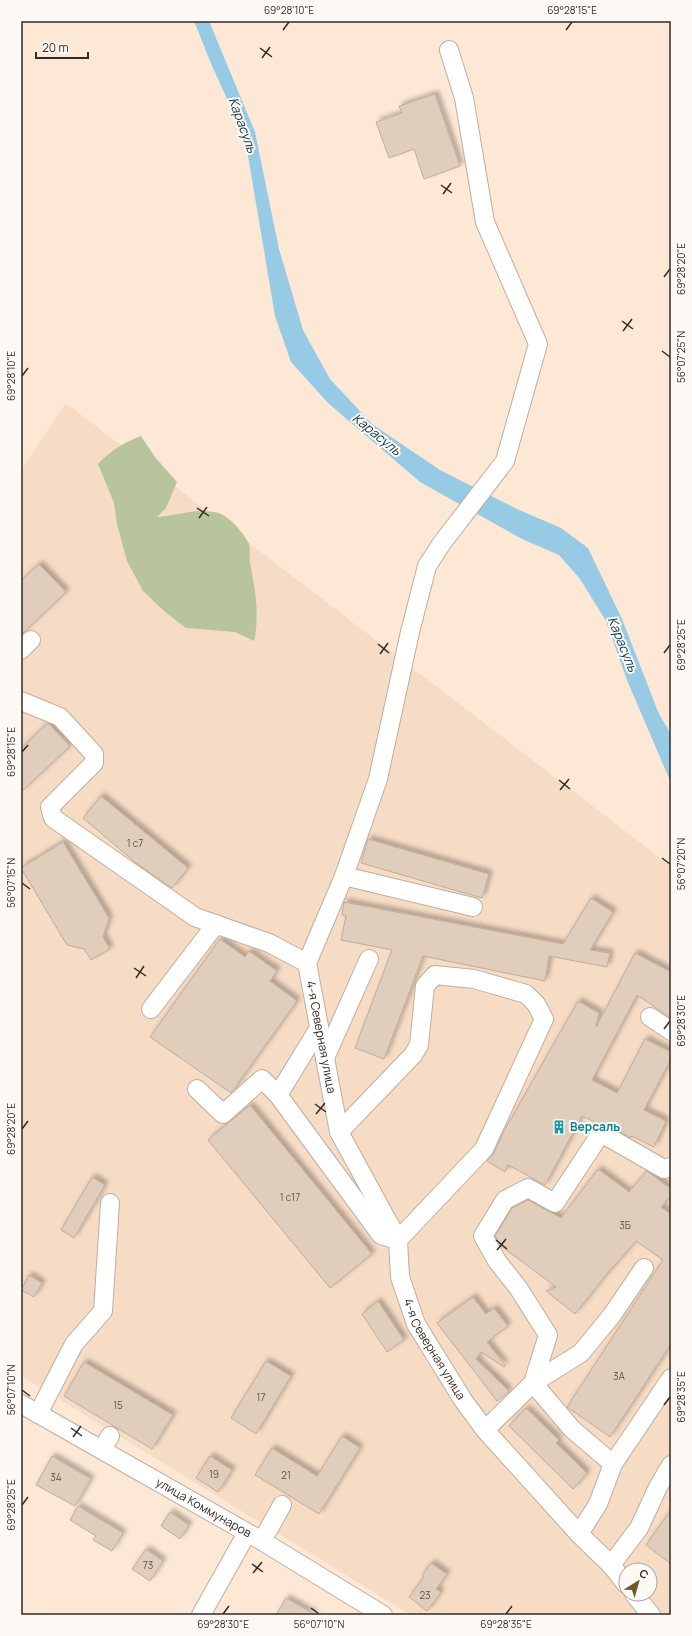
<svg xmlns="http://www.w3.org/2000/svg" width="692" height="1636" font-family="Manrope,sans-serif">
<defs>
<filter id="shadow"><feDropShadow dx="3.5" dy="-3.5" stdDeviation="2" flood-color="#0004"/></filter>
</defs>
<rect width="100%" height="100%" fill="#fde8d6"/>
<path fill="#f7dcc5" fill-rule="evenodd" d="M 66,403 L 671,866 L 671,1615 L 411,1615 L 21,1376 L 21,470 ZM 626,1570 L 650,1570 L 650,1594 L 626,1594 Z"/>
<path fill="#b7c49c" d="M 141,436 L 155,457 L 177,482 L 166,508 L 157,517 C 175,516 196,508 214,512 C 228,514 241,530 248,542 C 251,547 249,556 250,563 C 255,589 260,614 254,641 L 235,632 L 186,628 L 164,611 L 143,591 L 127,561 L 117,524 L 114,503 L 98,464 C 110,451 125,442 141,436 Z"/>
<path fill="#97cbe5" d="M 194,21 L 209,21 L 255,132 L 279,249 L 303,330 L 330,379 L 372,424 L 440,470 L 517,509 L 561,528 L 588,548 L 622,619 L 659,714 L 671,734 L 671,783 L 627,680 L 606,621 L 580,579 L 559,555 L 522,539 L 420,482 L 328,403 L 291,362 L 275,316 L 245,138 L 212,66 Z"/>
<g fill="#e1cdbb" stroke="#c0ac9b" filter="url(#shadow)">
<path d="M 435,94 L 460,166 L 424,179 L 414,149 L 389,158 L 376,122 L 402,113 L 399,106 Z"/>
<path d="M 39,564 L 66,592 L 21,635 L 21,581 Z"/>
<path d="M 48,723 L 70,746 L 21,792 L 21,749 Z"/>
<path d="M 101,796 L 188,868 L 172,888 L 136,863 L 83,818 Z"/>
<path d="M 368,839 L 489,874 L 482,898 L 361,863 Z"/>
<path d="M 63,842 L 109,918 L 103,937 L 110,949 L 91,960 L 84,949 L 67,945 L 21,868 Z"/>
<path d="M 591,898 L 613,912 L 590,950 L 610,953 L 607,967 L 549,956 L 545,981 L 423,956 L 384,1059 L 355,1048 L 392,950 L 341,940 L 346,916 L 342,915 L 344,902 L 563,944 Z"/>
<path d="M 220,939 L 245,957 L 249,951 L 277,971 L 270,981 L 297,1001 L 231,1093 L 150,1037 Z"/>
<path d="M 635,953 L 671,972 L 671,1018 L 637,995 L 592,1080 L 617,1093 L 645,1039 L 671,1052 L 671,1059 L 644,1110 L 666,1121 L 654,1147 L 631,1136 L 631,1138 L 606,1124 L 597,1123 L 582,1116 L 545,1185 L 508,1165 L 505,1172 L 487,1161 L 494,1153 L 504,1131 L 578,1001 L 599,1013 L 596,1027 Z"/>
<path d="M 250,1105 L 372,1254 L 330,1288 L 208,1140 Z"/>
<path d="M 598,1169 L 629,1192 L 647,1171 L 671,1189 L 671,1195 L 661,1207 L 671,1214 L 671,1344 L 610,1437 L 567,1407 L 663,1260 L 636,1241 L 606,1275 L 575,1314 L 546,1291 L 556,1287 L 501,1246 L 495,1236 L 512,1208 L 528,1200 L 561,1218 Z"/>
<path d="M 92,1177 L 105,1185 L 74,1238 L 61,1230 Z"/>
<path d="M 29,1275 L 42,1283 L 34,1297 L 21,1290 Z"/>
<path d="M 473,1297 L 486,1314 L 494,1308 L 508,1326 L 487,1342 L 505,1365 L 504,1367 L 481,1352 L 476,1359 L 509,1391 L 497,1401 L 437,1323 Z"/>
<path d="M 378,1301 L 404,1340 L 387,1352 L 362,1314 Z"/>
<path d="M 266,1361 L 291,1376 L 256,1434 L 231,1418 Z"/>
<path d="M 84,1362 L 173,1415 L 152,1449 L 64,1396 Z"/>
<path d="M 526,1408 L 559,1440 L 556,1443 L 587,1473 L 573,1489 L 509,1426 Z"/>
<path d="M 342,1436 L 360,1448 L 319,1514 L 255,1475 L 272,1448 L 317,1476 Z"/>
<path d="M 52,1456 L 91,1479 L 75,1506 L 36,1485 Z"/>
<path d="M 210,1456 L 232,1470 L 218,1492 L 196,1478 Z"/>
<path d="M 78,1506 L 123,1533 L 112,1551 L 93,1540 L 96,1536 L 70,1520 Z"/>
<path d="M 671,1510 L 671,1564 L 646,1545 Z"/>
<path d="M 170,1512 L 189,1525 L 180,1539 L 161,1526 Z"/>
<path d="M 146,1549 L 163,1561 L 150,1581 L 132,1569 Z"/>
<path d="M 431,1563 L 447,1574 L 436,1589 L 441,1592 L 427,1611 L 409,1597 L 424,1577 L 422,1575 Z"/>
<path d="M 286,1598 L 316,1615 L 276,1615 Z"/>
</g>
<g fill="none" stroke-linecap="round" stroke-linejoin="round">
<g stroke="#c1ad9c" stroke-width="20">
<g id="minor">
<path d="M 21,650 L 31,640"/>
<path id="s1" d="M 21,701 L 60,717 L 94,754 L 94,763 L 50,807 L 53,818 L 195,917 L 269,943 L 307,963 L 339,1132 L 398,1240 L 400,1277 L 416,1324 L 463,1400 L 485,1430 L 579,1534 L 611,1565 L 626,1584"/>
<path d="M 344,876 L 473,907"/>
<path d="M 307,963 L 344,876 L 378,779 L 410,632 L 427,566 L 442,543 L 505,461 L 538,344 L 485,222 L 464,98 L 449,50"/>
<path d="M 151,1009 L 216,924"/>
<path d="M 650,1017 L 671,1031"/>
<path d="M 319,1028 L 278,1095 L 381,1235 L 398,1240 L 484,1149 L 544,1019 L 536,1004 L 526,994 L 474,979 L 435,975 L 425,986 L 419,1045 L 413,1055 L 339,1132"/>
<path d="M 325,1058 L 369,959"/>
<path d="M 197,1089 L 223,1114 L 262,1079 L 278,1095"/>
<path id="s2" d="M 21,1404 L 262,1541 L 383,1615"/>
<path d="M 38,1414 L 74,1344 L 103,1311 L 110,1203"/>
<path d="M 485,1430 L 533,1383 L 548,1335 L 519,1289 L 497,1261 L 483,1236 L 505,1200 L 528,1188 L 555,1203 L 601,1133 L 664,1169 L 671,1167"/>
<path d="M 102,1450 L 110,1436"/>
<path d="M 613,1464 L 572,1429 L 533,1383 L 581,1353 L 612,1315 L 644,1268"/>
<path d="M 579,1534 L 598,1504 L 613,1464 L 671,1378"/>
<path d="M 262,1541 L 282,1505"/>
<path d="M 611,1565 L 639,1528 L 658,1487 L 671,1465"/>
<path d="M 634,1594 L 651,1615"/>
<path d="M 201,1615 L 247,1533"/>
</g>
</g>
<use href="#minor" stroke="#fff" stroke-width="18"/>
</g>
<path fill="none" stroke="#332b24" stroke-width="1.5" d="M 283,30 L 289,22M 566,30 L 572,22M 260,48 L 272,57M 262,58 L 270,47M 441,185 L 452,193M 443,194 L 451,183M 664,277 L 670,269M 622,321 L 633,329M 623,331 L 632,319M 662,351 L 670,357M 22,376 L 28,368M 197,508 L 209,516M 199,518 L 207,507M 378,644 L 389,653M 664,653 L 670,645M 380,654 L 388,643M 22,752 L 28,745M 559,780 L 570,789M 560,790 L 569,779M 662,858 L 670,864M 22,883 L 30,889M 134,968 L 146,976M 136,978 L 144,966M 664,1029 L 670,1021M 315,1104 L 326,1112M 316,1114 L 325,1103M 22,1129 L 28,1121M 496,1240 L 507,1249M 497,1250 L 506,1239M 22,1390 L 30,1396M 664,1405 L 670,1397M 71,1428 L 82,1436M 73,1437 L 81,1426M 22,1505 L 28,1497M 252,1564 L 263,1572M 253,1573 L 262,1562M 311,1608 L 319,1614M 223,1614 L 229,1606M 506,1614 L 512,1606"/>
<defs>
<g id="building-bare" transform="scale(1.08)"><path d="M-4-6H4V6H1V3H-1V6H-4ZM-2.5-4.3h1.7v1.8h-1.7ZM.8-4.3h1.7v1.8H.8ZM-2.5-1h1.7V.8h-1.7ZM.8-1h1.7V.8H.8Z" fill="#0f9aa8" stroke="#fdf9f5" stroke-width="2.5" paint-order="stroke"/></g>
</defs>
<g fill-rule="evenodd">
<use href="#building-bare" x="559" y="1127"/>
</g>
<g text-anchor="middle" stroke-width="4" stroke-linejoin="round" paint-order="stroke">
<g font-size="10" fill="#5e544a">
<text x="135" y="847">1 с7</text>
<text x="290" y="1201">1 с17</text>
<text x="625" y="1229">3Б</text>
<text x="619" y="1380">3А</text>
<text x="261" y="1401">17</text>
<text x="118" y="1409">15</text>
<text x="214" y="1478">19</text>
<text x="286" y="1479">21</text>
<text x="56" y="1481">34</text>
<text x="148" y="1569">73</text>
<text x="425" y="1599">23</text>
</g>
<g font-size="12" fill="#332b24" stroke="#fdf9f5">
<text dy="4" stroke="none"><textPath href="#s1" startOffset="545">4-я Северная улица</textPath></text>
<text dy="4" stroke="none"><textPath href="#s1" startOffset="882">4-я Северная улица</textPath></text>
<text dy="4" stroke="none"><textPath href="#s2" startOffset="210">улица Коммунаров</textPath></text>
</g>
<g font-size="12" font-weight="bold" fill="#0d838f" stroke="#fdf9f5" text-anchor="start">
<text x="570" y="1131">Версаль</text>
</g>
<g font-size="13" font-style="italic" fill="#073548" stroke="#fdf9f5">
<text transform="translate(243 125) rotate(70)" y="5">Карасуль</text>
<text transform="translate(377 434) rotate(39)" y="5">Карасуль</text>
<text transform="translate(623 644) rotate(68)" y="5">Карасуль</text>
</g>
</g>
<rect width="692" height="1636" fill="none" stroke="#fdf9f5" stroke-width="44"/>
<g transform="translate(638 1582) rotate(37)"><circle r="19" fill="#fdf9f5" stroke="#aca7a1"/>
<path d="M0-3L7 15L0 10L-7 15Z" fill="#705a2a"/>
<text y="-6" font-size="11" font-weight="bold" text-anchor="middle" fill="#332b24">С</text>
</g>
<path d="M36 52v6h52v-6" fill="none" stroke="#332b24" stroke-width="2"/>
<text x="42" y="52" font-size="12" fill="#332b24" stroke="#fdf9f5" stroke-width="3" paint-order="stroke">20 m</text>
<rect x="22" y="22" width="648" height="1592" fill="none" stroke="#332b24" stroke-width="1.5"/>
<g font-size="10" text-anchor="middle" fill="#332b24">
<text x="289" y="14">69°28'10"E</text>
<text x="572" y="14">69°28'15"E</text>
<text transform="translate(681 269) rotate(-90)" y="4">69°28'20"E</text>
<text transform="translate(681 357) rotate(-90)" y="4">56°07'25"N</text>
<text transform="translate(11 376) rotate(-90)" y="4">69°28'10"E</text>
<text transform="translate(681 645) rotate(-90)" y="4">69°28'25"E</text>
<text transform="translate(11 752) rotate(-90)" y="4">69°28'15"E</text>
<text transform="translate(681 864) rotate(-90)" y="4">56°07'20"N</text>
<text transform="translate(11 883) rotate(-90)" y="4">56°07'15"N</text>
<text transform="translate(681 1021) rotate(-90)" y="4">69°28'30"E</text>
<text transform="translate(11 1129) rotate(-90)" y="4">69°28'20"E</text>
<text transform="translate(11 1390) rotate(-90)" y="4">56°07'10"N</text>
<text transform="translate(681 1397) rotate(-90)" y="4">69°28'35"E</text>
<text transform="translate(11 1505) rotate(-90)" y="4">69°28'25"E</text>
<text x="223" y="1628">69°28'30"E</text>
<text x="319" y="1628">56°07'10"N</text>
<text x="506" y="1628">69°28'35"E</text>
</g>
</svg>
